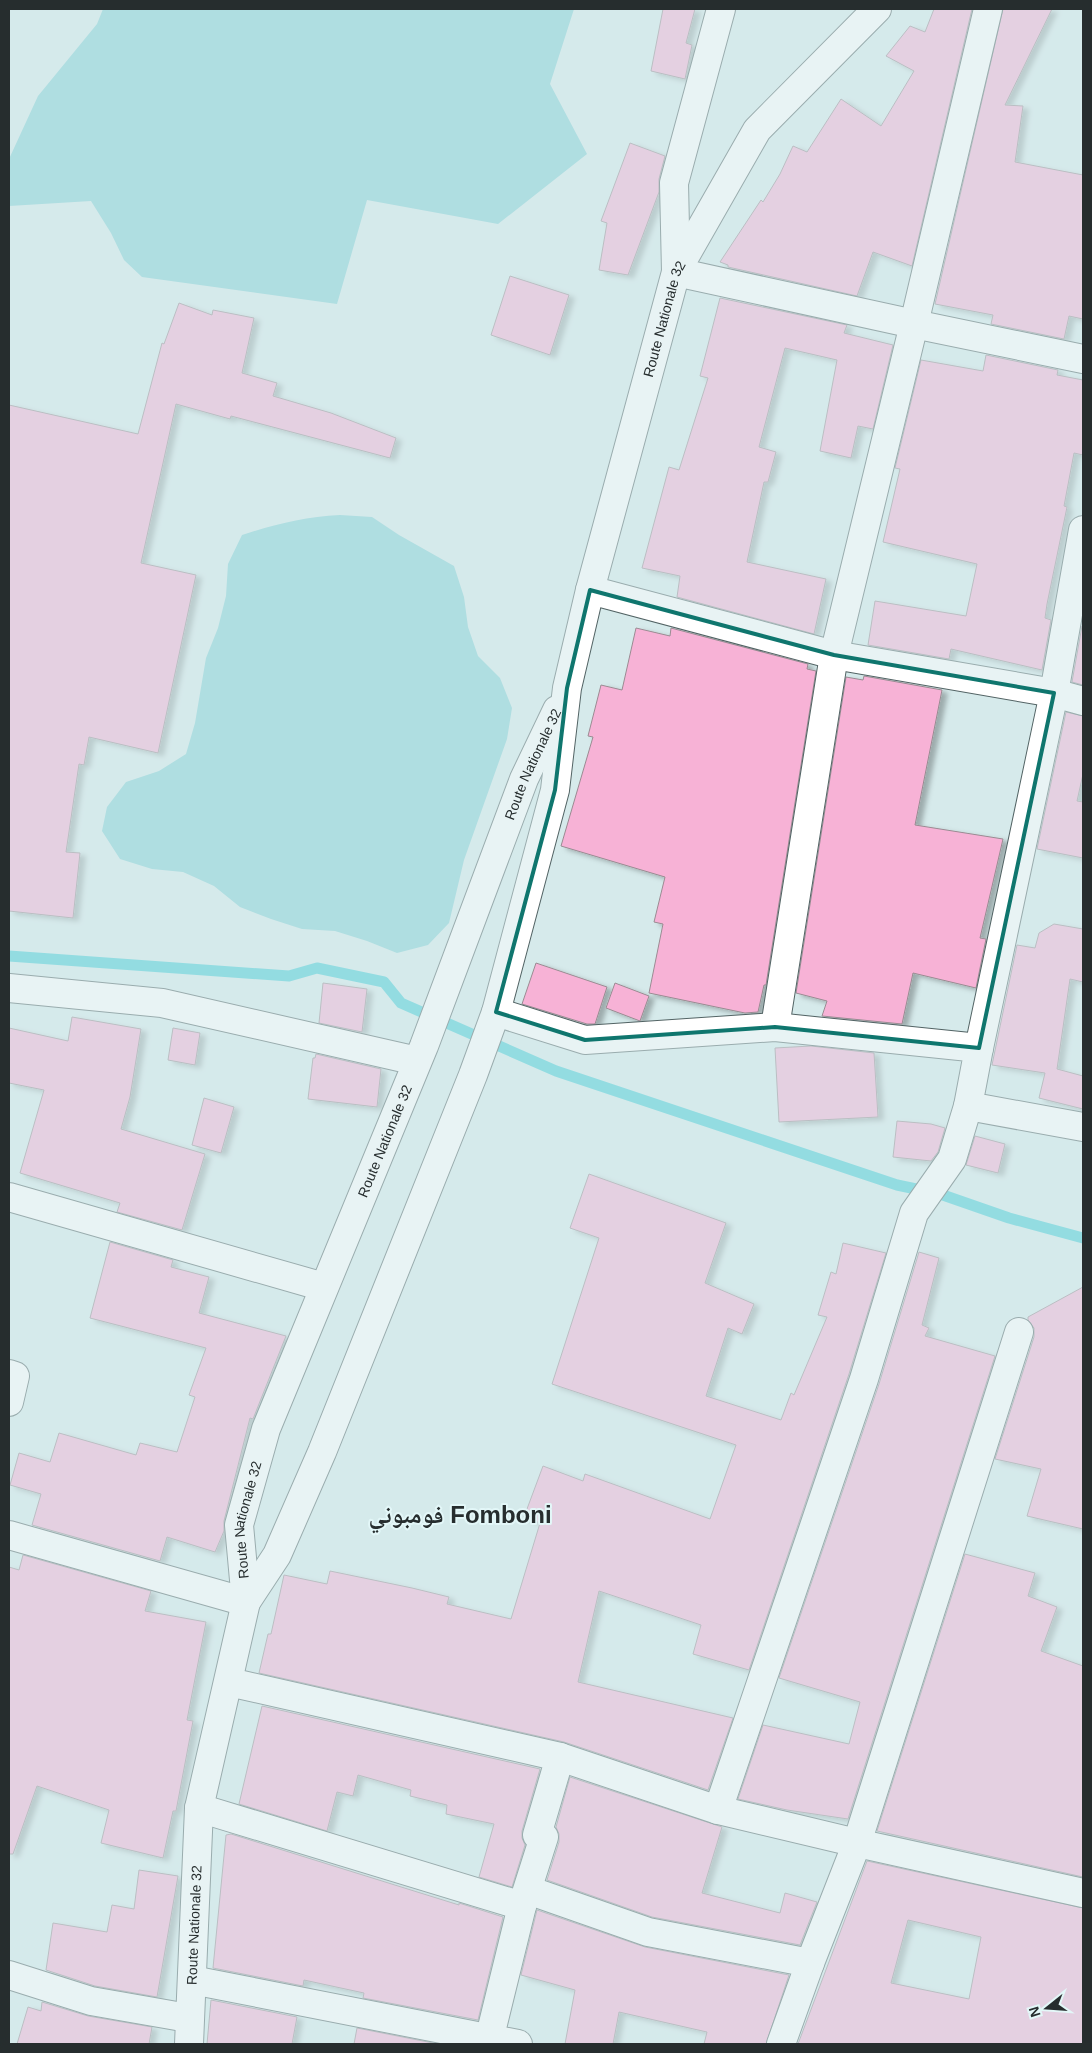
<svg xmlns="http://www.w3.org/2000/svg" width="1092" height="2053" font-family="Helvetica,'Noto Naskh Arabic',sans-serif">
<defs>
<filter id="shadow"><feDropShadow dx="5.5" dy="3" stdDeviation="2.5" flood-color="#0004"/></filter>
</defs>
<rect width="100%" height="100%" fill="#d6eaeb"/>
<g fill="#81d0d5">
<path d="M 103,9 L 574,9 L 550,84 L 587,154 L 498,224 L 367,200 L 337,304 L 142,277 L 124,260 L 111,233 L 91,201 L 9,206 L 9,159 L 38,96 L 97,24 Z"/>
<path d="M 340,515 L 372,517 L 399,535 L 454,566 L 464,597 L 468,627 L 478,656 L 500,678 L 512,708 L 507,739 L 464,860 L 449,923 L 428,945 L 397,953 L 367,941 L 335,931 L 302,929 L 271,919 L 240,907 L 214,886 L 183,872 L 152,869 L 120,859 L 102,831 L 107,807 L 126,782 L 159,771 L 186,754 L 195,723 L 206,658 L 218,628 L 226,596 L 228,564 L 242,535 C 276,524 304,517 340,515 Z"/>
</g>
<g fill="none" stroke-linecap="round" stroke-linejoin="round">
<path stroke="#43cdd6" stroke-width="11" d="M 9,956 L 289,976 L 317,968 L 384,982 L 401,1003 L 556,1071 L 897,1185 L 940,1194 L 1009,1218 L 1083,1238"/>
</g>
<g fill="#f7b2d6" stroke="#9a8b92" fill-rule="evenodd" filter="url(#shadow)">
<path d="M 663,9 L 695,9 L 686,43 L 692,45 L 685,79 L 651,71 Z"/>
<path d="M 934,9 L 972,9 L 912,266 L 873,252 L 857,296 L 728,267 L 728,265 L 720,262 L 761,200 L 763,202 L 780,174 L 793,146 L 807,152 L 841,99 L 881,126 L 914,71 L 886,56 L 910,26 L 925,32 Z"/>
<path d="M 1003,9 L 1052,9 L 1005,105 L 1023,106 L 1015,162 L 1083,175 L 1083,319 L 1069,316 L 1064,339 L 991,324 L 993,315 L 935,304 Z"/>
<path d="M 630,143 L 665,156 L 659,179 L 659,192 L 628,275 L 599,270 L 607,223 L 601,221 Z"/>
<path d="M 510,276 L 569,295 L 550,355 L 491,335 Z"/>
<path d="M 720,298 L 847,325 L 844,333 L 893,345 L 873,429 L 858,426 L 851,458 L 820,451 L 837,360 L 785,348 L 759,447 L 776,452 L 768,482 L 764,482 L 747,562 L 826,579 L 814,634 L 677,597 L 680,576 L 642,568 L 669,467 L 679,470 L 708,378 L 700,376 Z"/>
<path d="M 179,303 L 212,315 L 213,310 L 254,318 L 242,373 L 277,383 L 273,396 L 331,413 L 396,438 L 390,458 L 231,416 L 230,419 L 176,404 L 141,563 L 196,575 L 158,753 L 89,737 L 84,765 L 79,764 L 66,852 L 80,853 L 73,918 L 9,911 L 9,405 L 138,434 L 162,343 L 164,344 Z"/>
<path d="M 986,355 L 1058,370 L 1057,375 L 1083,380 L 1083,455 L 1074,453 L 1064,506 L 1067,507 L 1047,604 L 1045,618 L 1051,620 L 1042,670 L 951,649 L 949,659 L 868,645 L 875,601 L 966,616 L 977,564 L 883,542 L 900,469 L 895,468 L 921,360 L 983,371 Z"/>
<path d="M 1082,626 L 1083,626 L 1083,685 L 1072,682 Z"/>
<path d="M 636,628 L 670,636 L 671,628 L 808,664 L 807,669 L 816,671 L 766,985 L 764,985 L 758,1012 L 745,1013 L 649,993 L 663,924 L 654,922 L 665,877 L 561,846 L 593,737 L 588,736 L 601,685 L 622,690 Z"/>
<path d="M 864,676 L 942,690 L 915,825 L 1003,839 L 980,938 L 986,939 L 976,988 L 913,973 L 902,1024 L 822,1016 L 827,1001 L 796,993 L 846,677 L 863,680 Z"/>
<path d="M 1066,712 L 1083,716 L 1083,774 L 1077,801 L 1083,802 L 1083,858 L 1037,849 Z"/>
<path d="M 1054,924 L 1083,929 L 1083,982 L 1070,979 L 1057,1069 L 1083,1076 L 1083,1109 L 1039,1098 L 1045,1073 L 992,1065 L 1017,945 L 1035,948 L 1039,933 Z"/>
<path d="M 536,963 L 607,987 L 595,1024 L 587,1024 L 522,1004 Z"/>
<path d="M 323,983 L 367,989 L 362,1032 L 319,1023 Z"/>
<path d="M 615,983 L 649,996 L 640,1021 L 606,1008 Z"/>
<path d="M 72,1017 L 141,1029 L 130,1097 L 121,1129 L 205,1154 L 182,1230 L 117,1212 L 120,1203 L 20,1173 L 44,1090 L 9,1083 L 9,1028 L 68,1041 Z"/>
<path d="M 173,1028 L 200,1033 L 195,1065 L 168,1060 Z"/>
<path d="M 811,1046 L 874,1053 L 878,1117 L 779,1122 L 775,1048 Z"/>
<path d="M 316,1054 L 381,1069 L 377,1107 L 308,1099 L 313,1058 L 315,1058 Z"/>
<path d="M 204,1098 L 234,1107 L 221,1153 L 192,1145 Z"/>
<path d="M 897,1121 L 931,1124 L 945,1128 L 938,1152 L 931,1161 L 893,1157 Z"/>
<path d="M 975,1136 L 1005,1144 L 998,1173 L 966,1165 Z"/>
<path d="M 589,1174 L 726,1223 L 705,1283 L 754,1304 L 742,1334 L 728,1328 L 706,1396 L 781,1420 L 791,1393 L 794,1395 L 827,1317 L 818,1315 L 831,1272 L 836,1274 L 843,1243 L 886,1253 L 849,1374 L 749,1670 L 693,1654 L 701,1625 L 599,1591 L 578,1682 L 733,1718 L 708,1790 L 564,1742 L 259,1673 L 268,1634 L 271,1634 L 284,1575 L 327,1584 L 330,1571 L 412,1588 L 449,1597 L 447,1604 L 511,1619 L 540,1523 L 524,1517 L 543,1466 L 583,1481 L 585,1474 L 710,1519 L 736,1445 L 552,1384 L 599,1238 L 570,1228 Z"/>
<path d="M 110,1242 L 173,1260 L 171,1267 L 209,1277 L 199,1313 L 286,1336 L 253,1419 L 250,1418 L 224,1521 L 224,1531 L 215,1552 L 167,1537 L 160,1561 L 32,1525 L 41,1494 L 10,1485 L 19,1453 L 50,1462 L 59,1433 L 136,1455 L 140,1443 L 177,1452 L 195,1397 L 189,1395 L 206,1348 L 90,1318 Z"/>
<path d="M 919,1252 L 939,1258 L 922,1325 L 929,1328 L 925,1336 L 995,1356 L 848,1819 L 787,1810 L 738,1799 L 763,1725 L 849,1744 L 860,1702 L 779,1678 L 879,1384 Z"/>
<path d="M 1083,1287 L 1083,1529 L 1027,1516 L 1041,1469 L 995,1459 L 1034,1337 L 1034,1328 L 1028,1320 L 1028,1317 Z"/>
<path d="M 965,1554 L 1035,1573 L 1028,1596 L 1057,1607 L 1041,1651 L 1083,1666 L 1083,1877 L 877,1831 Z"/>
<path d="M 23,1555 L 151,1591 L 145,1611 L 206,1622 L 187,1720 L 193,1721 L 176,1811 L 173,1811 L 163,1858 L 101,1843 L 109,1810 L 37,1786 L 13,1854 L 9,1854 L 9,1567 L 19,1570 Z"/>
<path d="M 262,1706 L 540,1769 L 522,1831 L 522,1838 L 525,1845 L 512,1887 L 479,1877 L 494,1824 L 446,1814 L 447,1805 L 410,1796 L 411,1790 L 358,1775 L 353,1796 L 337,1792 L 327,1831 L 239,1804 Z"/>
<path d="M 570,1777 L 722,1827 L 702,1893 L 780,1913 L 785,1893 L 817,1902 L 800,1945 L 652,1917 L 547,1880 L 559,1842 L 559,1834 L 556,1827 Z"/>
<path d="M 231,1834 L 459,1905 L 459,1903 L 503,1917 L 478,2020 L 363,1998 L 364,1993 L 304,1980 L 303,1986 L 213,1968 L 226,1835 Z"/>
<path d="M 867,1861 L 1083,1908 L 1083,2044 L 798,2044 ZM 908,1920 L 981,1937 L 969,1999 L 891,1983 Z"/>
<path d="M 139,1870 L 178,1876 L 157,1997 L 95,1986 L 46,1970 L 53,1923 L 107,1932 L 112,1905 L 134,1909 Z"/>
<path d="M 537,1910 L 645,1947 L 789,1975 L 766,2044 L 704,2044 L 707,2032 L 619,2012 L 613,2044 L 565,2044 L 575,1990 L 521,1975 Z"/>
<path d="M 211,2000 L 297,2017 L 292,2044 L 207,2044 Z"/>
<path d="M 42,2002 L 88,2016 L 152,2027 L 149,2044 L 17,2044 L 28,2007 L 41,2011 Z"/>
<path d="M 357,2028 L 438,2044 L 354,2044 Z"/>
</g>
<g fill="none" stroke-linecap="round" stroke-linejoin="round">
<g stroke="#526364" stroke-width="30">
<g id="minor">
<path d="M 721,9 L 674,183 L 676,272 L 914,324 L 1083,359"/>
<path d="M 590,590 L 834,655 L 1054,693 L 1083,701"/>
<path d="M 9,988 L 162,1003 L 417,1061"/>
<path d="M 496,1012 L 585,1040 L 775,1027 L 979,1048 L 968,1106 L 1083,1127"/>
<path d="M 775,1027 L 834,655 L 914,324 L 988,9"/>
<path d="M 979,1048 L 1054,693 L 1083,530"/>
<path d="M 9,1197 L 324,1287"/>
<path d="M 9,1374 L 15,1376 L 9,1402"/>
<path d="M 9,1535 L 246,1602"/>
<path d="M 229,1682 L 560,1757 L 718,1810 L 857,1843 L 1083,1893"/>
<path d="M 199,1808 L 522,1906"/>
<path d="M 718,1810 L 864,1379 L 914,1213 L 952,1159 L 968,1106"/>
<path d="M 528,1890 L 648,1932 L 810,1963"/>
<path d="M 9,1975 L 91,2001 L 188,2018"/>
<path d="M 192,1980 L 518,2044"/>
<path d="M 488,2044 L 522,1906 L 544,1837 L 537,1835 L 560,1757"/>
<path d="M 781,2044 L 810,1963 L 857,1843 L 1019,1332"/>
</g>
</g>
<g stroke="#526364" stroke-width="30">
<g id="tertiary">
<path id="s1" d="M 246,1602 L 277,1555 L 322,1452 L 473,1075 L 496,1012 L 555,790 L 567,688 L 590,590 L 676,272 L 757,130 L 877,9"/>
<path id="s2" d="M 189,2044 L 199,1808 L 246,1602 L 239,1525 L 266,1429 L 424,1046 L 524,779 L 557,710"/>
</g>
</g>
<use href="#minor" stroke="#fff" stroke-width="28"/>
<use href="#tertiary" stroke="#fff" stroke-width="28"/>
</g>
<path d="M0 0H1092V2053H0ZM 590,590 L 834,655 L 1054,693 L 979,1048 L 775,1027 L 585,1040 L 496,1012 L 555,790 L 567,688 Z" fill="#d6eaeb" fill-opacity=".55" fill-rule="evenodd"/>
<path fill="none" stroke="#0f766e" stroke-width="4" stroke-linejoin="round" d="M 590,590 L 834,655 L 1054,693 L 979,1048 L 775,1027 L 585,1040 L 496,1012 L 555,790 L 567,688 Z"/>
<g text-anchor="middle" stroke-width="4" stroke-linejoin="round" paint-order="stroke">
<g font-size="14" fill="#262d2e" stroke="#e3f7f8">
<text dy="5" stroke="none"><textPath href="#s1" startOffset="1356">Route Nationale 32</textPath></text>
<text dy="5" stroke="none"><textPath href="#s2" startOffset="1341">Route Nationale 32</textPath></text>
<text dy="5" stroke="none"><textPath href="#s2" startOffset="936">Route Nationale 32</textPath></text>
<text dy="5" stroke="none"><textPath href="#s2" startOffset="531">Route Nationale 32</textPath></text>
<text dy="5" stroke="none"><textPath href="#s2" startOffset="119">Route Nationale 32</textPath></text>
</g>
<g font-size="24" font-weight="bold" fill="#262d2e" stroke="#e3f7f8">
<text x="460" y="1523">فومبوني Fomboni</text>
</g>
</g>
<rect width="1092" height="2053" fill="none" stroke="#262d2e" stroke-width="20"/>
<g transform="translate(1047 2008) rotate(253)" stroke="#e3f7f8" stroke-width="4" paint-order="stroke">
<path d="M0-4L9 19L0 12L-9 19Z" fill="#262d2e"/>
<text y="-8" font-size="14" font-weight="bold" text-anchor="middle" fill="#262d2e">N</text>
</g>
</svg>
